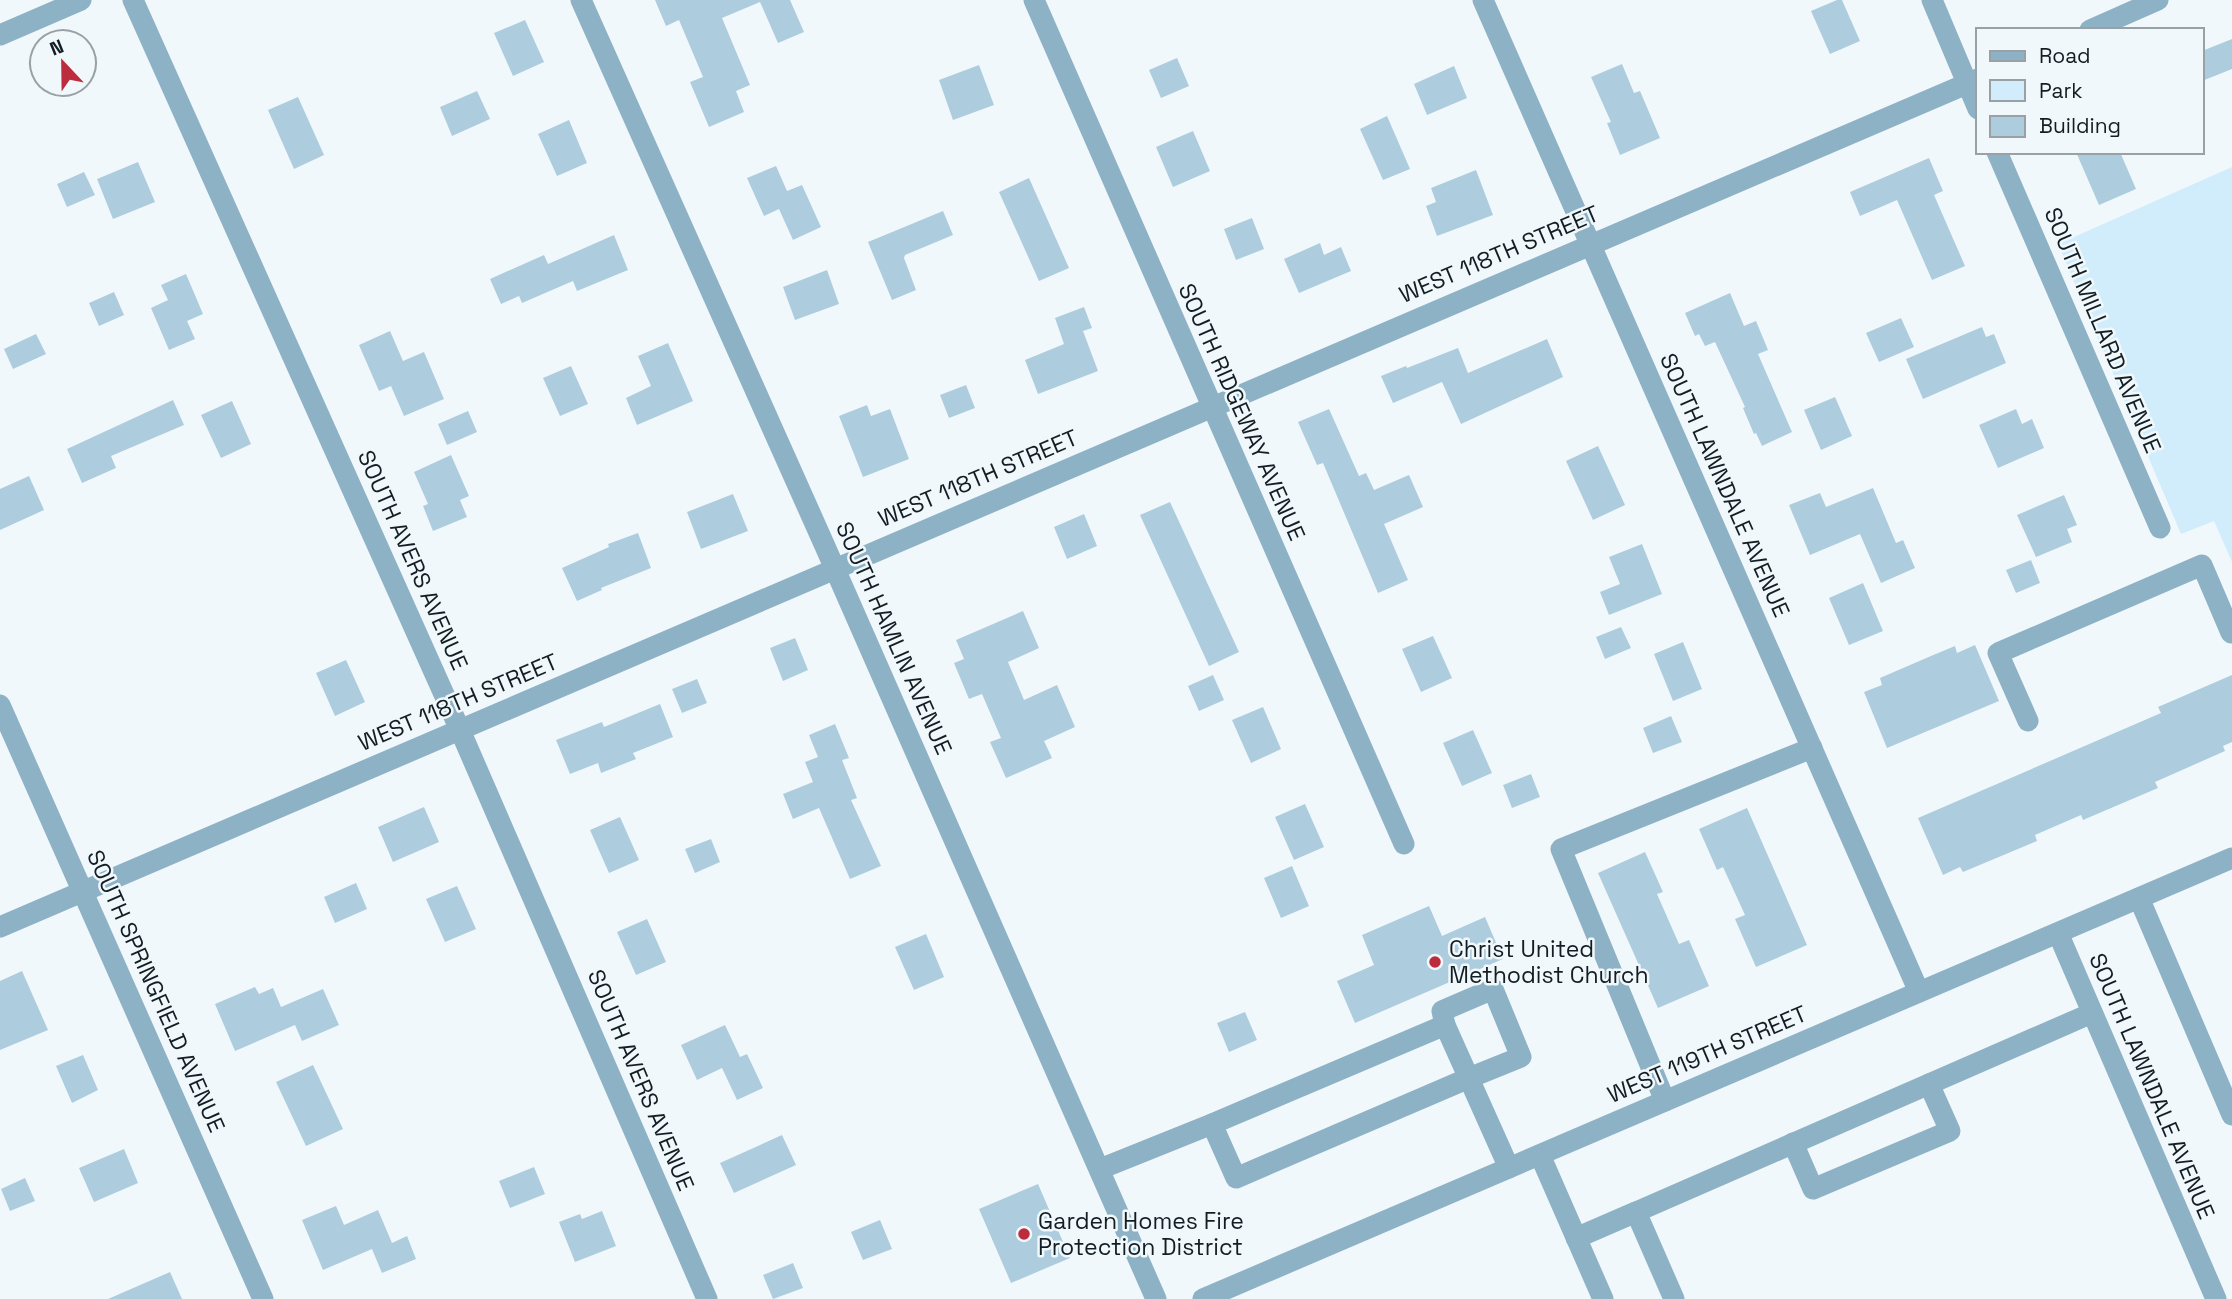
<svg xmlns="http://www.w3.org/2000/svg" width="2232" height="1299" font-family="'Space Grotesk',sans-serif">
<rect width="100%" height="100%" fill="#f1f8fb"/>
<path fill="#d1edfc" d="M 2232,167 L 2232,562 L 2214,521 L 2181,534 L 2058,244 Z"/>
<g fill="#adcdde">
<path d="M 655,0 L 790,0 L 804,32 L 778,43 L 760,2 L 722,18 L 750,85 L 736,91 L 744,112 L 709,127 L 690,82 L 703,77 L 679,20 L 666,26 Z"/>
<path d="M 1837,0 L 1842,0 L 1860,41 L 1830,54 L 1811,11 Z"/>
<path d="M 525,20 L 544,62 L 513,76 L 494,33 Z"/>
<path d="M 2232,39 L 2232,69 L 2202,81 L 2202,51 Z"/>
<path d="M 1177,58 L 1189,86 L 1161,98 L 1149,70 Z"/>
<path d="M 1622,64 L 1634,93 L 1640,91 L 1660,138 L 1620,155 L 1607,123 L 1611,122 L 1591,77 Z"/>
<path d="M 979,65 L 994,105 L 953,120 L 939,80 Z"/>
<path d="M 1454,66 L 1467,98 L 1427,115 L 1414,84 Z"/>
<path d="M 477,91 L 490,119 L 452,136 L 440,107 Z"/>
<path d="M 298,97 L 324,155 L 294,169 L 268,110 Z"/>
<path d="M 1387,116 L 1410,169 L 1383,180 L 1360,129 Z"/>
<path d="M 569,120 L 587,163 L 557,176 L 538,134 Z"/>
<path d="M 1193,131 L 1210,171 L 1173,187 L 1156,147 Z"/>
<path d="M 2076,152 L 2120,152 L 2136,189 L 2099,205 Z"/>
<path d="M 1929,158 L 1943,191 L 1934,195 L 1965,266 L 1932,280 L 1897,200 L 1860,216 L 1850,192 Z"/>
<path d="M 138,162 L 155,202 L 113,219 L 97,179 Z"/>
<path d="M 776,166 L 787,191 L 802,185 L 821,227 L 793,240 L 779,209 L 764,216 L 747,178 Z"/>
<path d="M 1476,170 L 1493,215 L 1437,236 L 1426,206 L 1436,202 L 1431,188 Z"/>
<path d="M 84,172 L 95,195 L 67,207 L 57,184 Z"/>
<path d="M 1029,178 L 1069,268 L 1039,281 L 999,192 Z"/>
<path d="M 943,211 L 953,235 L 905,255 L 904,258 L 916,290 L 892,300 L 868,242 Z"/>
<path d="M 1252,218 L 1264,249 L 1236,260 L 1224,229 Z"/>
<path d="M 614,235 L 628,270 L 577,291 L 573,281 L 522,303 L 519,296 L 501,304 L 490,279 L 544,255 L 548,264 Z"/>
<path d="M 1320,243 L 1324,255 L 1341,247 L 1351,271 L 1299,293 L 1284,259 Z"/>
<path d="M 827,270 L 839,304 L 795,320 L 783,287 Z"/>
<path d="M 186,274 L 203,314 L 187,321 L 195,339 L 169,350 L 151,308 L 168,300 L 161,285 Z"/>
<path d="M 114,292 L 124,315 L 99,326 L 89,303 Z"/>
<path d="M 1730,293 L 1744,326 L 1756,321 L 1768,350 L 1758,354 L 1792,432 L 1762,446 L 1756,433 L 1754,434 L 1743,408 L 1745,407 L 1715,342 L 1705,346 L 1699,334 L 1695,336 L 1685,313 Z"/>
<path d="M 1084,307 L 1092,328 L 1083,331 L 1098,371 L 1038,394 L 1025,360 L 1064,344 L 1055,318 Z"/>
<path d="M 1901,318 L 1914,347 L 1879,362 L 1866,333 Z"/>
<path d="M 1982,327 L 1986,337 L 1994,334 L 2006,363 L 1923,399 L 1906,359 Z"/>
<path d="M 390,331 L 403,361 L 424,352 L 444,399 L 404,416 L 391,386 L 379,391 L 359,345 Z"/>
<path d="M 36,334 L 46,354 L 13,369 L 4,349 Z"/>
<path d="M 1547,339 L 1563,377 L 1461,424 L 1442,382 L 1393,403 L 1381,376 L 1406,366 L 1407,368 L 1458,348 L 1468,373 Z"/>
<path d="M 668,343 L 693,401 L 637,425 L 626,398 L 651,386 L 638,356 Z"/>
<path d="M 571,366 L 588,404 L 560,416 L 543,378 Z"/>
<path d="M 966,385 L 975,408 L 949,418 L 940,395 Z"/>
<path d="M 1835,397 L 1852,436 L 1821,450 L 1804,410 Z"/>
<path d="M 173,400 L 184,425 L 111,456 L 116,468 L 82,483 L 67,449 Z"/>
<path d="M 232,401 L 251,444 L 221,458 L 201,415 Z"/>
<path d="M 867,405 L 871,416 L 890,409 L 909,459 L 863,477 L 839,416 Z"/>
<path d="M 1329,409 L 1359,476 L 1366,473 L 1374,490 L 1409,475 L 1423,507 L 1384,524 L 1408,580 L 1378,593 L 1323,463 L 1317,465 L 1298,422 Z"/>
<path d="M 2016,409 L 2022,424 L 2032,419 L 2044,448 L 1998,468 L 1979,425 Z"/>
<path d="M 468,411 L 477,432 L 447,445 L 438,424 Z"/>
<path d="M 1598,446 L 1625,505 L 1593,520 L 1566,461 Z"/>
<path d="M 451,455 L 469,496 L 460,500 L 467,517 L 433,531 L 423,506 L 428,504 L 414,472 Z"/>
<path d="M 29,476 L 44,510 L 0,530 L 0,489 Z"/>
<path d="M 1873,488 L 1896,543 L 1903,540 L 1915,568 L 1881,583 L 1860,534 L 1810,555 L 1789,505 L 1820,493 L 1826,507 Z"/>
<path d="M 733,494 L 748,531 L 701,549 L 687,512 Z"/>
<path d="M 2064,495 L 2077,525 L 2067,529 L 2072,542 L 2036,557 L 2017,515 Z"/>
<path d="M 1170,502 L 1239,652 L 1209,666 L 1140,515 Z"/>
<path d="M 1084,514 L 1097,546 L 1067,559 L 1054,527 Z"/>
<path d="M 638,533 L 651,568 L 601,588 L 602,590 L 577,601 L 562,568 L 609,547 L 608,544 Z"/>
<path d="M 1642,544 L 1662,594 L 1609,615 L 1600,592 L 1620,584 L 1609,557 Z"/>
<path d="M 2031,560 L 2040,583 L 2016,593 L 2006,570 Z"/>
<path d="M 1863,583 L 1883,631 L 1849,645 L 1829,598 Z"/>
<path d="M 1023,611 L 1039,648 L 1008,662 L 1024,700 L 1057,685 L 1075,727 L 1044,741 L 1052,758 L 1006,778 L 990,742 L 1001,738 L 982,694 L 969,699 L 954,663 L 964,659 L 956,640 Z"/>
<path d="M 1621,627 L 1631,648 L 1605,659 L 1596,637 Z"/>
<path d="M 1433,636 L 1452,678 L 1421,692 L 1402,649 Z"/>
<path d="M 795,638 L 808,670 L 783,681 L 770,648 Z"/>
<path d="M 1683,642 L 1702,689 L 1673,701 L 1654,654 Z"/>
<path d="M 1975,645 L 1999,701 L 1887,748 L 1864,692 L 1882,685 L 1880,678 L 1931,656 L 1955,646 L 1957,653 Z"/>
<path d="M 346,660 L 365,702 L 335,716 L 316,673 Z"/>
<path d="M 1213,675 L 1224,700 L 1199,711 L 1188,686 Z"/>
<path d="M 2232,675 L 2232,742 L 2223,746 L 2225,751 L 2155,782 L 2158,788 L 2083,820 L 2081,815 L 2035,835 L 2037,841 L 1963,872 L 1960,867 L 1943,875 L 1918,818 L 2161,713 L 2158,707 Z"/>
<path d="M 697,679 L 707,703 L 682,713 L 672,689 Z"/>
<path d="M 660,704 L 673,737 L 633,753 L 636,759 L 601,773 L 598,763 L 570,774 L 556,740 L 602,722 L 604,727 Z"/>
<path d="M 1263,707 L 1281,749 L 1251,763 L 1232,720 Z"/>
<path d="M 1671,716 L 1682,742 L 1653,753 L 1643,728 Z"/>
<path d="M 835,724 L 849,758 L 842,760 L 857,798 L 851,800 L 881,866 L 850,879 L 819,808 L 793,819 L 783,794 L 813,782 L 805,762 L 818,757 L 809,735 Z"/>
<path d="M 1473,730 L 1492,773 L 1462,786 L 1443,743 Z"/>
<path d="M 1531,774 L 1540,797 L 1512,808 L 1503,785 Z"/>
<path d="M 1305,804 L 1324,847 L 1294,860 L 1275,817 Z"/>
<path d="M 424,807 L 439,842 L 393,862 L 378,827 Z"/>
<path d="M 1747,808 L 1807,945 L 1756,967 L 1735,919 L 1745,915 L 1723,867 L 1717,870 L 1699,829 Z"/>
<path d="M 620,817 L 639,860 L 609,873 L 590,830 Z"/>
<path d="M 711,839 L 720,862 L 695,873 L 685,849 Z"/>
<path d="M 1645,852 L 1663,892 L 1657,894 L 1679,944 L 1689,940 L 1709,986 L 1658,1008 L 1598,873 Z"/>
<path d="M 1292,866 L 1309,906 L 1281,918 L 1264,878 Z"/>
<path d="M 356,883 L 367,909 L 335,923 L 324,897 Z"/>
<path d="M 457,886 L 476,929 L 445,942 L 426,899 Z"/>
<path d="M 1429,906 L 1442,936 L 1485,917 L 1503,959 L 1355,1023 L 1337,981 L 1374,965 L 1362,935 Z"/>
<path d="M 647,919 L 666,962 L 636,975 L 617,932 Z"/>
<path d="M 926,934 L 944,977 L 914,990 L 895,947 Z"/>
<path d="M 22,971 L 48,1030 L 0,1050 L 0,981 Z"/>
<path d="M 255,987 L 259,994 L 273,988 L 281,1007 L 323,989 L 339,1025 L 302,1041 L 295,1025 L 235,1051 L 215,1004 Z"/>
<path d="M 1245,1012 L 1257,1040 L 1229,1052 L 1217,1023 Z"/>
<path d="M 725,1025 L 740,1057 L 747,1054 L 763,1088 L 737,1100 L 722,1068 L 697,1080 L 681,1045 Z"/>
<path d="M 83,1055 L 98,1090 L 72,1103 L 56,1066 Z"/>
<path d="M 313,1065 L 343,1129 L 306,1146 L 276,1082 Z"/>
<path d="M 782,1135 L 796,1165 L 734,1193 L 720,1163 Z"/>
<path d="M 124,1149 L 138,1183 L 94,1202 L 79,1168 Z"/>
<path d="M 534,1167 L 545,1194 L 510,1208 L 499,1181 Z"/>
<path d="M 25,1178 L 35,1201 L 10,1211 L 1,1189 Z"/>
<path d="M 1038,1184 L 1070,1258 L 1011,1283 L 979,1209 Z"/>
<path d="M 336,1206 L 344,1225 L 378,1210 L 392,1243 L 407,1236 L 416,1259 L 382,1273 L 372,1249 L 323,1270 L 302,1220 Z"/>
<path d="M 602,1211 L 616,1246 L 575,1262 L 559,1222 L 580,1214 L 582,1219 Z"/>
<path d="M 880,1220 L 892,1249 L 863,1260 L 851,1232 Z"/>
<path d="M 793,1263 L 803,1288 L 773,1299 L 763,1275 Z"/>
<path d="M 170,1272 L 182,1299 L 108,1299 Z"/>
</g>
<g fill="none" stroke-linecap="round" stroke-linejoin="round">
<g stroke="#8eb2c5" stroke-width="21">
<path d="M 133,0 L 460,730 L 707,1299"/>
<path d="M 581,0 L 824,544 L 1156,1299"/>
<path d="M 1034,0 L 1404,844"/>
<path d="M 1483,0 L 1919,992"/>
<path d="M 1932,0 L 1978,109"/>
<path d="M 2090,30 L 2158,0"/>
<path d="M 0,35 L 81,0"/>
<path d="M 1997,152 L 2160,528"/>
<path d="M 0,705 L 263,1299"/>
<path d="M 2028,721 L 1998,653 L 2202,565 L 2231,633"/>
<path d="M 2139,898 L 2232,1115"/>
<path d="M 0,927 L 1978,79"/>
<path d="M 2058,933 L 2216,1299"/>
<path d="M 1665,1101 L 1561,849 L 1812,748"/>
<path d="M 1212,1124 L 1236,1178 L 1469,1078 L 1521,1057 L 1493,989 L 1442,1011 L 1445,1025"/>
<path d="M 1793,1143 L 1813,1189 L 1950,1131 L 1929,1084"/>
<path d="M 1540,1155 L 1603,1299"/>
<path d="M 1100,1169 L 1212,1124 L 1445,1025 L 1509,1168"/>
<path d="M 1576,1238 L 1636,1212"/>
<path d="M 1203,1299 L 2232,858"/>
<path d="M 1674,1299 L 1636,1212 L 2092,1013"/>
</g>
</g>
<g fill="#bc2c3c" stroke="#f1f8fb" stroke-width="2.5">
<circle cx="1435" cy="962" r="7"/>
<circle cx="1024" cy="1234" r="7"/>
</g>
<g text-anchor="middle" stroke-width="5" stroke-linejoin="round" paint-order="stroke">
<g font-size="23" fill="#121e24" stroke="#f1f8fb">
<text transform="translate(1499 254) rotate(-23)" y="8">WEST 118TH STREET</text>
<text transform="translate(2103 330) rotate(67)" y="8">SOUTH MILLARD AVENUE</text>
<text transform="translate(1242 412) rotate(66)" y="8">SOUTH RIDGEWAY AVENUE</text>
<text transform="translate(978 478) rotate(-23)" y="8">WEST 118TH STREET</text>
<text transform="translate(1725 485) rotate(66)" y="8">SOUTH LAWNDALE AVENUE</text>
<text transform="translate(413 560) rotate(66)" y="8">SOUTH AVERS AVENUE</text>
<text transform="translate(894 638) rotate(66)" y="8">SOUTH HAMLIN AVENUE</text>
<text transform="translate(458 702) rotate(-23)" y="8">WEST 118TH STREET</text>
<text transform="translate(156 991) rotate(66)" y="8">SOUTH SPRINGFIELD AVENUE</text>
<text transform="translate(1707 1054) rotate(-23)" y="8">WEST 119TH STREET</text>
<text transform="translate(641 1080) rotate(67)" y="8">SOUTH AVERS AVENUE</text>
<text transform="translate(2152 1086) rotate(67)" y="8">SOUTH LAWNDALE AVENUE</text>
</g>
<g font-size="23" fill="#121e24" stroke="#f1f8fb" text-anchor="start">
<text x="1449" y="957">Christ United<tspan x="1449" dy="26">Methodist Church</tspan></text>
<text x="1038" y="1229">Garden Homes Fire<tspan x="1038" dy="26">Protection District</tspan></text>
</g>
</g>
<rect x="1976" y="28" width="228" height="126" fill="#f1f8fb" stroke="#98a1a5" stroke-width="2"/>
<rect x="1990" y="51" width="35" height="10" fill="#8eb2c5" stroke="#98a1a5" stroke-width="2"/>
<text x="2039" y="63" font-size="21" fill="#121e24">Road</text>
<rect x="1990" y="80" width="35" height="21" fill="#d1edfc" stroke="#98a1a5" stroke-width="2"/>
<text x="2039" y="98" font-size="21" fill="#121e24">Park</text>
<rect x="1990" y="116" width="35" height="21" fill="#adcdde" stroke="#98a1a5" stroke-width="2"/>
<text x="2039" y="133" font-size="21" fill="#121e24">Building</text>
<g transform="translate(63 63) rotate(338)"><circle r="33" fill="#f1f8fb" stroke="#98a1a5" stroke-width="2"/>
<path d="M0-5L12 26L0 18L-12 26Z" fill="#bc2c3c"/>
<text y="-10" font-size="19" font-weight="bold" text-anchor="middle" fill="#121e24">N</text>
</g>
</svg>
